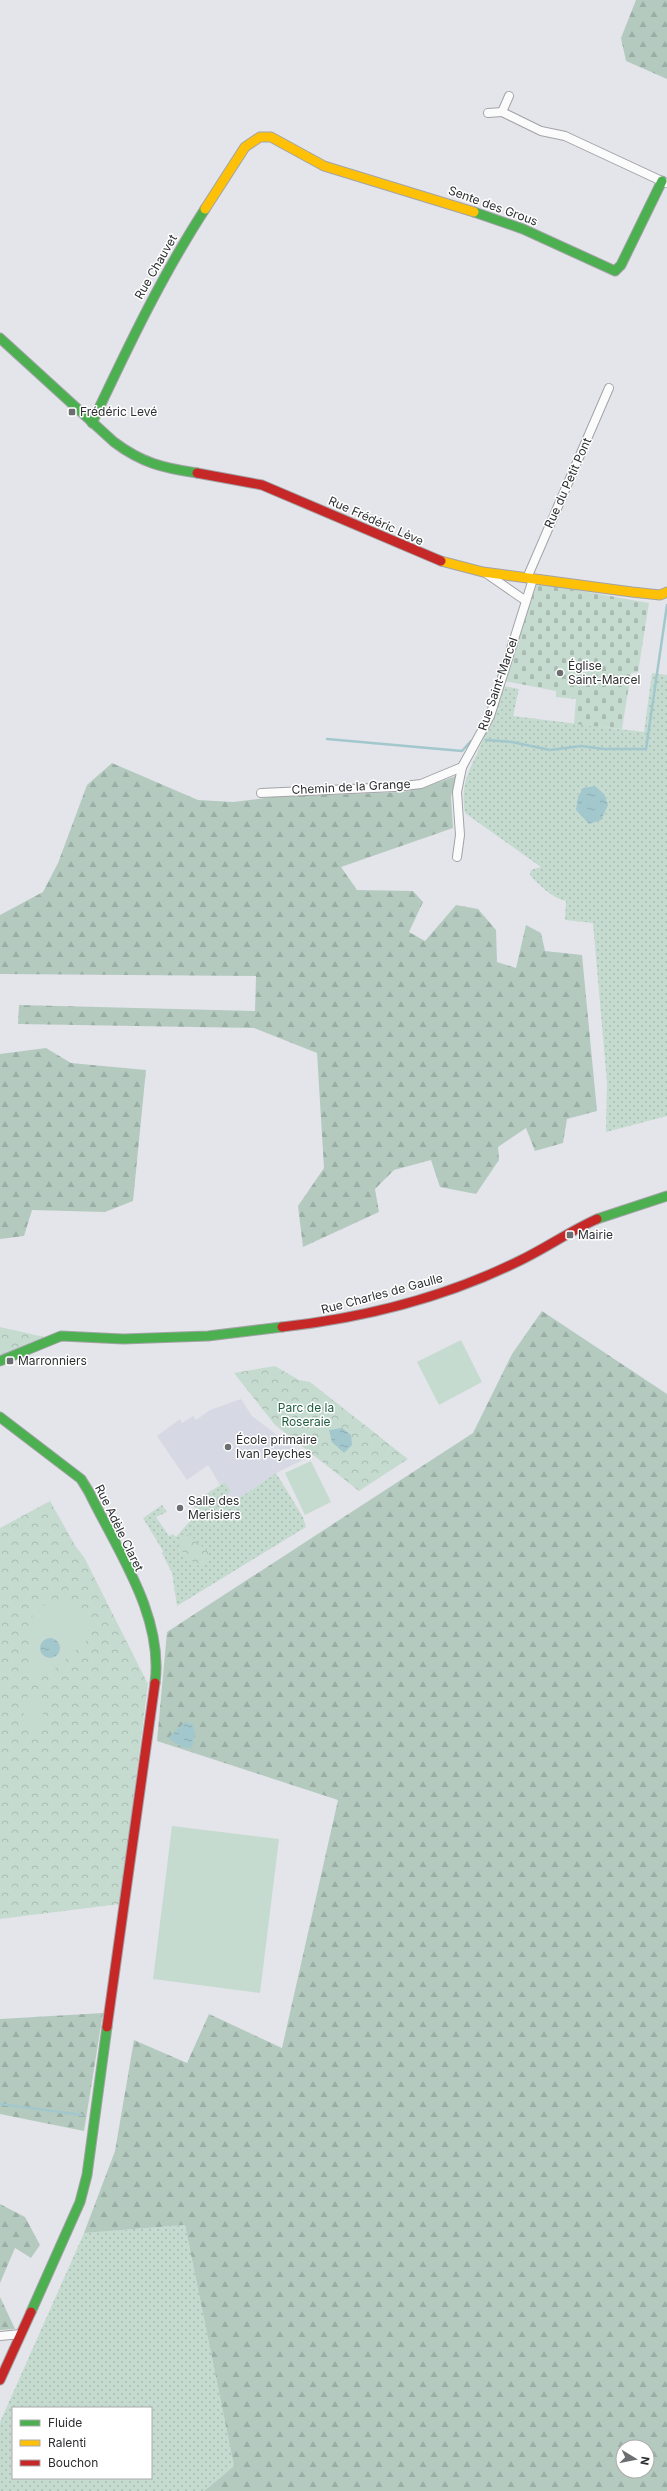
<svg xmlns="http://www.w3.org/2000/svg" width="667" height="2491" font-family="Inter,sans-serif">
<defs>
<pattern id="grass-dots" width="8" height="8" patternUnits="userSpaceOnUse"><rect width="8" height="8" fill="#c5dbcf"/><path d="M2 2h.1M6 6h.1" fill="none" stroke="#aabcb2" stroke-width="1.8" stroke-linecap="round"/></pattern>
<pattern id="forest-firs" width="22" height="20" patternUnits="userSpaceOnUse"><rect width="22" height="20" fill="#b4cabf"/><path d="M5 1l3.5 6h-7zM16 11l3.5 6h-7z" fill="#9baea5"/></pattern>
<pattern id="cemetery-stones" width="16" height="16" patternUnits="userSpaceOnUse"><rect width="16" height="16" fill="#c5dbcf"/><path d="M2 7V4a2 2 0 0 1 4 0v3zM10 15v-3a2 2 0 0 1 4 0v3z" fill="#aabcb2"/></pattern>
<pattern id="park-crowns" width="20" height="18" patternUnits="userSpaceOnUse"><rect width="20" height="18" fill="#c5dbcf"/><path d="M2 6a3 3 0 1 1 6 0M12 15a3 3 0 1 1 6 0" fill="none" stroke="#aabcb2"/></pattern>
<pattern id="water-ripples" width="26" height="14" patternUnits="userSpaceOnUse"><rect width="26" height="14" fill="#a2c7cd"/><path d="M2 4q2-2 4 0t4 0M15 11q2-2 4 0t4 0" fill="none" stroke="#8cabb0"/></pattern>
</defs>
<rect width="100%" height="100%" fill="#e4e5ea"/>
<path fill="#d6d9e4" d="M 241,1399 L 252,1416 L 307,1458 L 276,1473 L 232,1503 L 227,1495 L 231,1491 L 225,1482 L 220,1485 L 208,1465 L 187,1480 L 157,1436 L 180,1419 L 182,1423 L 193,1416 L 196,1420 L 210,1410 Z"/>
<g fill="url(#grass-dots)" fill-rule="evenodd">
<path d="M 652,673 L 667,675 L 667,1116 L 606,1132 L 607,1083 L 593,923 L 565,920 L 566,901 C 552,898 540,886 530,875 L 531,870 L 541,867 L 465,813 C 459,776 474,767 484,736 C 490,720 494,702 499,685 L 519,689 L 513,716 L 644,732 Z"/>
<path d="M 276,1473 L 303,1517 L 306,1527 L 177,1606 L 172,1573 L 162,1553 L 163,1551 L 143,1518 L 162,1505 L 167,1512 L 156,1517 L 169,1536 L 173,1534 L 176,1537 L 190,1521 L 191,1516 L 198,1512 L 192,1503 L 225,1482 L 231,1491 L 227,1495 L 232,1503 Z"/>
<path d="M 185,2225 L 234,2466 L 204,2491 L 0,2491 L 0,2422 L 84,2233 ZM 13,2408 L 151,2408 L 151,2478 L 13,2478 Z"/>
</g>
<g fill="url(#forest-firs)" fill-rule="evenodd">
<path d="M 636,0 L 667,0 L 667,79 L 626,61 L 621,38 Z"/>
<path d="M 112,763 L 198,800 L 233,802 L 273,797 L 402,792 L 424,787 L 456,776 L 451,797 L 453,828 L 341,867 L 357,890 L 413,891 L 423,902 L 409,932 L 425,941 L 456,905 L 478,909 L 496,930 L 497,962 L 516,968 L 526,925 L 541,933 L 545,951 L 582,955 L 597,1111 L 567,1119 L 563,1143 L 535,1151 L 526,1128 L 498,1147 L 499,1160 L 476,1194 L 440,1187 L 431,1160 L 394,1170 L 375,1189 L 379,1212 L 303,1247 L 298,1206 L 324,1168 L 317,1053 L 254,1028 L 18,1024 L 19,1005 L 255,1011 L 256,976 L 0,974 L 0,915 L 43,892 L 58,863 L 87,785 Z"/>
<path d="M 46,1048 L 71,1063 L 146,1070 L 133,1201 L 105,1212 L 32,1210 L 24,1236 L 0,1239 L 0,1054 Z"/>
<path d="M 542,1311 L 667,1394 L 667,2491 L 204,2491 L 234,2466 L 185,2225 L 84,2233 L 115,2151 L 134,2040 L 187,2063 L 209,2014 L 282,2048 L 338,1800 L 157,1741 L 167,1632 L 473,1433 L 512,1354 ZM 623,2447 L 647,2447 L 647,2471 L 623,2471 Z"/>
<path d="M 103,2013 L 84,2131 L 0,2114 L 0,2019 Z"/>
<path d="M 0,2204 L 25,2217 L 40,2245 L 31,2258 L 15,2248 L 0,2283 Z"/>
<path d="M 0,2297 L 15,2329 L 0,2330 Z"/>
</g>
<path fill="url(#cemetery-stones)" d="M 537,583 L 649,603 L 638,672 L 631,673 L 622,729 L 574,724 L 576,699 L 556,697 L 556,691 L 504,681 Z"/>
<g fill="url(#park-crowns)">
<path d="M 0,1327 L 44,1337 L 0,1355 Z"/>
<path d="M 275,1366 L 299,1380 L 310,1382 L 408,1459 L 359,1491 L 275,1425 L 234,1373 Z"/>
<path d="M 50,1501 L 76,1547 L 84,1557 L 148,1684 L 120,1904 L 0,1919 L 0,1528 Z"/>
<path d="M 189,1534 L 209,1553 L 209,1559 L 199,1566 L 185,1556 L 179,1547 L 181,1540 Z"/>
</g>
<g fill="#c5dbcf">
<path d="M 461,1340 L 482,1382 L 439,1405 L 417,1362 Z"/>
<path d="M 311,1461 L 331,1502 L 305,1515 L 285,1473 Z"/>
<path d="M 67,1599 L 72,1600 L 78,1613 L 87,1610 L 93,1624 L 88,1626 L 92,1636 L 47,1676 L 31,1672 L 31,1631 L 35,1629 L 31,1609 Z"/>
<path d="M 28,1695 L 46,1699 L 40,1729 L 21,1725 Z"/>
<path d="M 172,1826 L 279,1839 L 260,1993 L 153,1979 Z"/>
</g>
<g fill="url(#water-ripples)">
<path d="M 595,786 L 604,794 L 608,805 L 601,820 L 589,824 L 576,810 L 578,797 L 583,788 Z"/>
<path d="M 342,1428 L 351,1435 L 352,1445 L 344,1453 L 332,1442 L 329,1430 Z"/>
<circle cx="50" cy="1648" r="10"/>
<path d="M 185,1722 L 193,1724 L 195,1734 L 192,1748 L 181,1747 L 168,1738 Z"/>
</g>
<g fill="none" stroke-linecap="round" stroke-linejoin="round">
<g stroke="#a2c7cd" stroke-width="2.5">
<path d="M 327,739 L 462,751 L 471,741"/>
<path d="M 486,740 L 512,742 L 550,750 L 581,746 L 604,749 L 646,749 L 667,605"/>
<path d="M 0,2104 L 82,2115"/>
</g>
<g stroke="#a2a3a7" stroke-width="10">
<g id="street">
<path d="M 502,112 L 541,131 L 565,136 L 666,183"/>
<path d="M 488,113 L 502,112 L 509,96"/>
<path d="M 487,574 L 526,601"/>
<path d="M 527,578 L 609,388"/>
<path d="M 261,793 L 395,787 L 421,784 L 462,767"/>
<path d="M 457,857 L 460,835 L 457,792 L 462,767 L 490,716 L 533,579"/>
<path d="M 0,2336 L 21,2334"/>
</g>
</g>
<g stroke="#a2a3a7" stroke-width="11">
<g id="fast">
<path d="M 474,212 L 523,229 L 615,271 L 621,265 L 662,181"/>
<path d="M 0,338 L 114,442 C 142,463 163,468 197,473"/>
<path d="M 92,423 C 127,349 161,277 205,209"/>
<path d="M 597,1219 L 667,1196"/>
<path d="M 0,1361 L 61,1336 L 123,1339 L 208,1336 L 282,1327"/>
<path d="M 0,1417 L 81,1479 L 89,1492 C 117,1550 164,1616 155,1683"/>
<path d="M 31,2312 L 80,2202 L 87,2175 L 107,2027"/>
</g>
</g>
<g stroke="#a2a3a7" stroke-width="11">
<g id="slow">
<path d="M 205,209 L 245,147 L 260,137 L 271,137 L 324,166 L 474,212"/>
<path d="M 441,561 L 483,572 L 632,592 L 660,595 L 667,592"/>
</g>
</g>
<g stroke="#a2a3a7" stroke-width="11">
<g id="jam">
<path d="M 197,473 L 262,485 L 441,561"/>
<path d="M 282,1327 C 363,1318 446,1297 519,1261 C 546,1248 570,1231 597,1219"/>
<path d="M 107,2027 L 155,1683"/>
<path d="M 0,2380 L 31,2312"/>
</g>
</g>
<use href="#street" stroke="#fbfbfc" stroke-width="8"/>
<use href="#fast" stroke="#4caf50" stroke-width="9"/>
<use href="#slow" stroke="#ffc107" stroke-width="9"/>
<use href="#jam" stroke="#c62828" stroke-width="9"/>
</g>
<g fill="#6d6e72" stroke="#fff" stroke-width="1.5">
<rect x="68" y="408" width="8" height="8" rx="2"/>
<circle cx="560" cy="673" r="4"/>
<rect x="566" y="1231" width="8" height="8" rx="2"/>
<rect x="6" y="1357" width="8" height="8" rx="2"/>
<circle cx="228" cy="1447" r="4"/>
<circle cx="180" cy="1508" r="4"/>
</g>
<g text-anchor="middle" stroke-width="3" stroke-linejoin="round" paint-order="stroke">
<g font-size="12" fill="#2d2e31" stroke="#fff">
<text transform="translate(493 206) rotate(20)" y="4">Sente des Grous</text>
<text transform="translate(156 267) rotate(-60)" y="4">Rue Chauvet</text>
<text transform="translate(568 483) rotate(-66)" y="4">Rue du Petit Pont</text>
<text transform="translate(376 521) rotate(24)" y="4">Rue Frédéric Lève</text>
<text transform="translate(498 684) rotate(-71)" y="4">Rue Saint-Marcel</text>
<text transform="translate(351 787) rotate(-3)" y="4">Chemin de la Grange</text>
<text transform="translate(382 1294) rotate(-15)" y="4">Rue Charles de Gaulle</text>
<text transform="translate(119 1528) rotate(64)" y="4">Rue Adèle Claret</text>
</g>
<g font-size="12" fill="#2d2e31" stroke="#fff" text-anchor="start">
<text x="80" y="416">Frédéric Levé</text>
<text x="568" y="670">Église<tspan x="568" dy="14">Saint-Marcel</tspan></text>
<text x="578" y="1239">Mairie</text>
<text x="18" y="1365">Marronniers</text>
<text x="236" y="1444">École primaire<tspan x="236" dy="14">Ivan Peyches</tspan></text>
<text x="188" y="1505">Salle des<tspan x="188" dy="14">Merisiers</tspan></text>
</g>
<g font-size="12" fill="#1d5d3b" stroke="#fff">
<text x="306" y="1412">Parc de la<tspan x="306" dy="14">Roseraie</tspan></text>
</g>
</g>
<rect x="12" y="2407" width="140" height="72" fill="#ffffff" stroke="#ababad"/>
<rect x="20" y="2420" width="20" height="6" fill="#4caf50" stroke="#ababad"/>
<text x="48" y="2427" font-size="12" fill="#2d2e31">Fluide</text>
<rect x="20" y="2440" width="20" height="6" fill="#ffc107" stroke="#ababad"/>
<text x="48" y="2447" font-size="12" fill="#2d2e31">Ralenti</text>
<rect x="20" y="2460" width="20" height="6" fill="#c62828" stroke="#ababad"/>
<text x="48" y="2467" font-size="12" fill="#2d2e31">Bouchon</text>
<g transform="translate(635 2459) rotate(100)"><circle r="19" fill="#ffffff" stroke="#ababad"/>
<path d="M0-3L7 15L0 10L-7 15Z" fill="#6d6e72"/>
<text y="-6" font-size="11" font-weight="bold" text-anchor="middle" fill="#2d2e31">N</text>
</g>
</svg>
